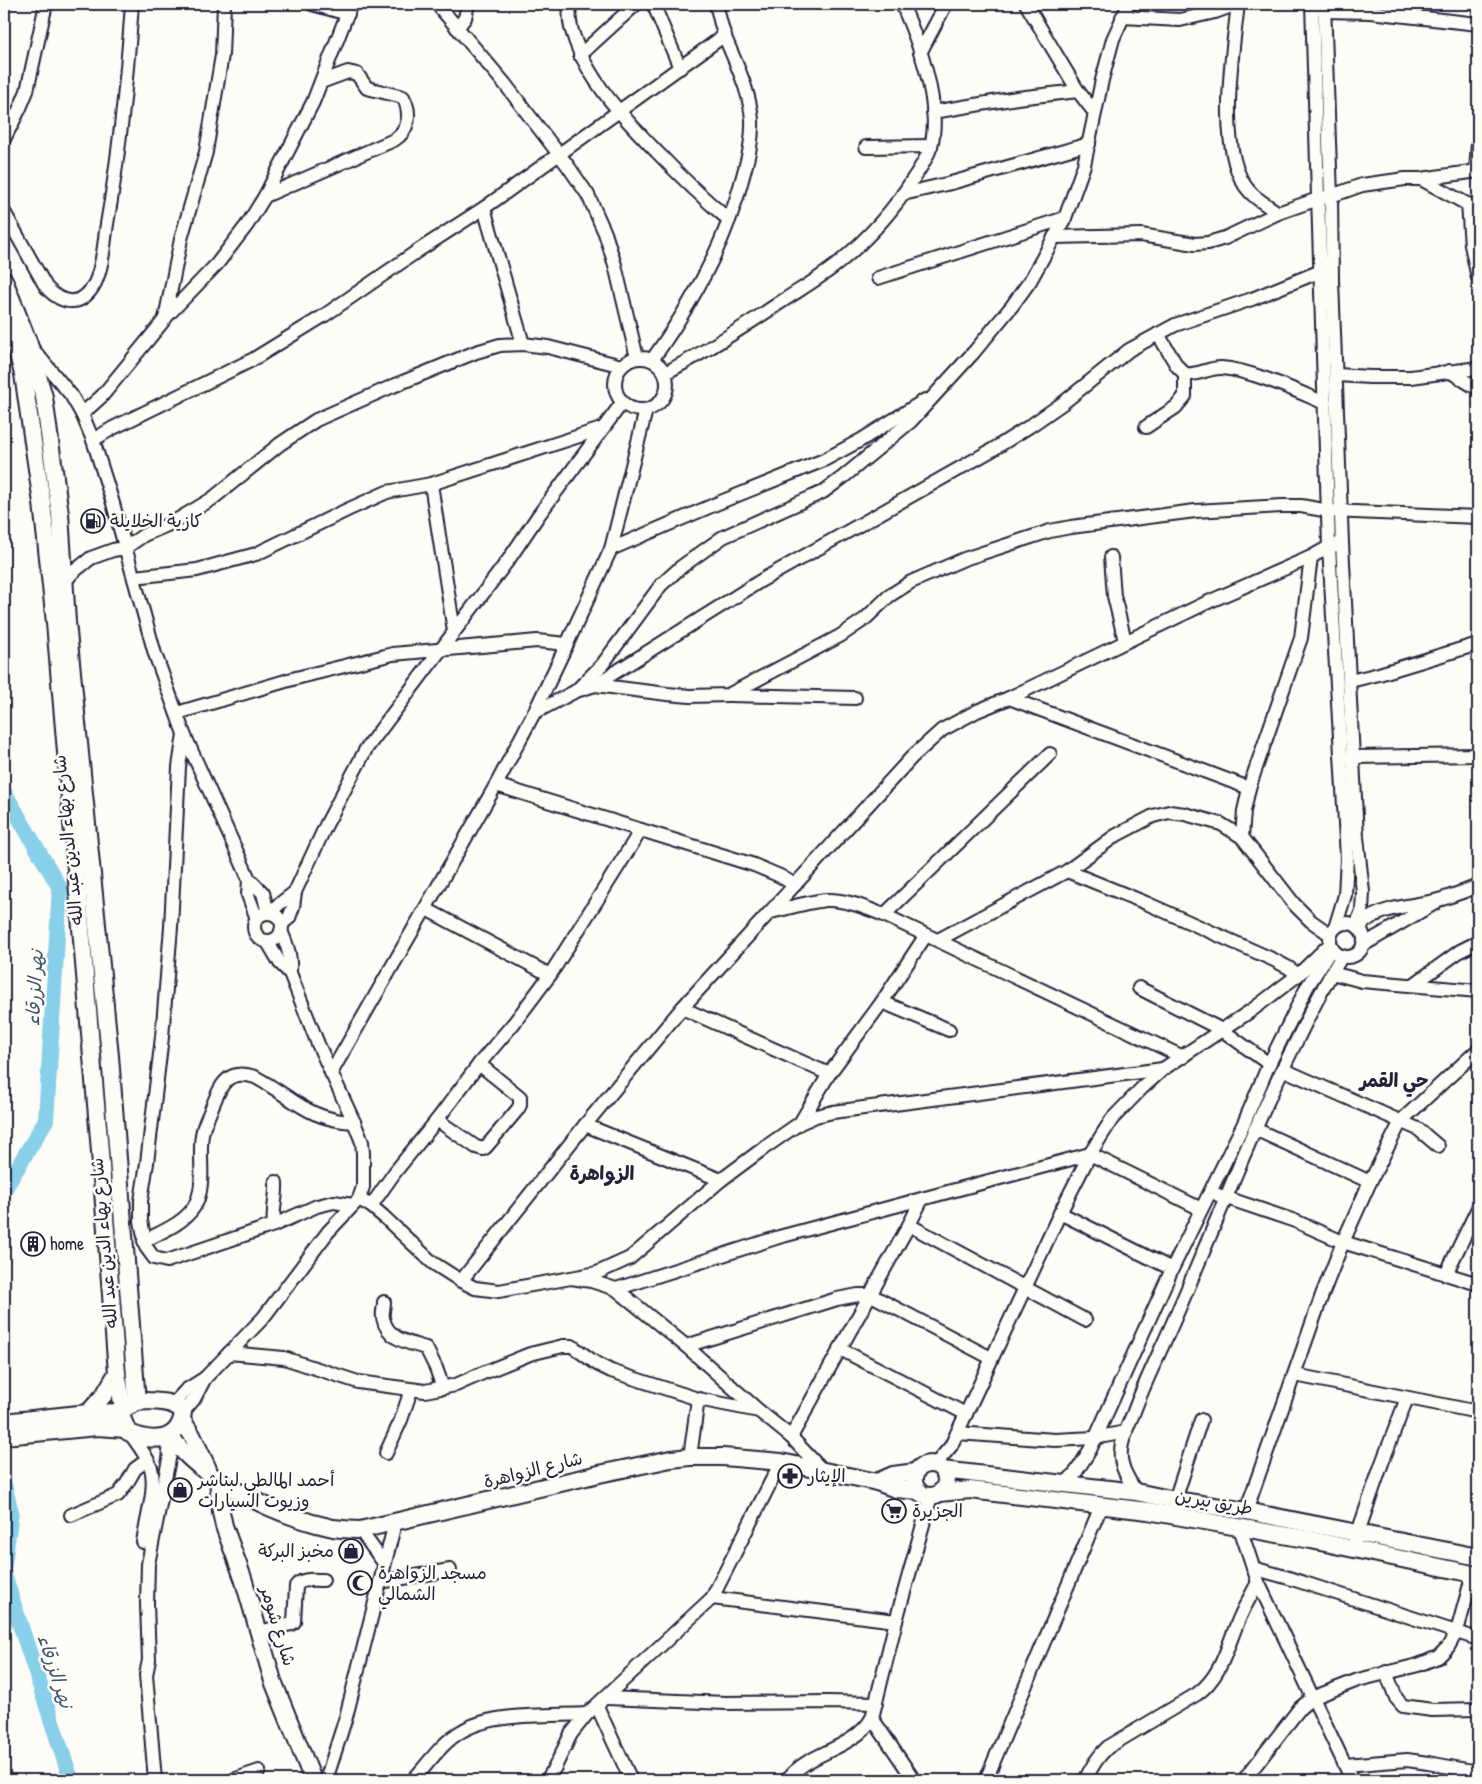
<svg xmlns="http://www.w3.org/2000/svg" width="1482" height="1784" font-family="'Patrick Hand','Playpen Sans Arabic',sans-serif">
<rect width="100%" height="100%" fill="#fdfcf7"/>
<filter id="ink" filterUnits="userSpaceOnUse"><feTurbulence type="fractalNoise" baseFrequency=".02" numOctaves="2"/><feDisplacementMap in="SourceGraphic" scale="10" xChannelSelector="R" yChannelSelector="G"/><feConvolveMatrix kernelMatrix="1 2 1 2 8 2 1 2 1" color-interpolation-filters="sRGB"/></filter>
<g filter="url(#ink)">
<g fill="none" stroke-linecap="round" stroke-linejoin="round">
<g stroke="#88cfe9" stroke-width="16">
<path d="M 4,792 L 60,888 L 46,1120 L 4,1190"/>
<path d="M 4,1485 L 11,1512 L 4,1564"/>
<path d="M 4,1575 L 71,1780"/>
</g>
<g stroke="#22223b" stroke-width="16">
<g id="minor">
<path d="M 312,4 L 348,14"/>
<path d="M 437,4 L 505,84 L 568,166 L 588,195 L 605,233 L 615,265 L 637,358"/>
<path d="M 570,4 C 569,14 569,24 573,34 C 587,80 624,118 657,152 C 680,176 704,199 729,220"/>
<path d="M 652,4 L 655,8 L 680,68"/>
<path d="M 1026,4 L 1078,91 L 1095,113"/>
<path d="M 1238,4 C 1233,50 1215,155 1250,192 C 1257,200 1269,206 1278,213"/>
<path d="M 1312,4 L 1329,547 L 1347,858 L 1345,895 L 1335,928"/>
<path d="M 1324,4 L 1331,196 L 1332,280 L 1342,543 L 1357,837 L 1363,892 L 1362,911 L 1356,925"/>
<path d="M 1324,11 L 1370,12 L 1478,24"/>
<path d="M 1122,17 L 1180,20 L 1215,12 L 1237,4"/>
<path d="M 457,28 L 465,18 L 468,4"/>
<path d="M 920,53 L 946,4"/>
<path d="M 580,55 L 636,4"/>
<path d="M 933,112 L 1017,98 L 1078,91"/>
<path d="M 4,114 L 12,125"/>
<path d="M 4,139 L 20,108 L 27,91 L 46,4"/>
<path d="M 866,147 L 931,146"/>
<path d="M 1476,171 L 1478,143"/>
<path d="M 1421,179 L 1478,171"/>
<path d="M 903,194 L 951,183 L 1089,144"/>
<path d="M 265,196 L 394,140 C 409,131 412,113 403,97 L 367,88 L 357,74 L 348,72 L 321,82"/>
<path d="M 1468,204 L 1471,245 L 1478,278"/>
<path d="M 484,208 L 523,344"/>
<path d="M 4,212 L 46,287 C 62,305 82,308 95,283 C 103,266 104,243 107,224 C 120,151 127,77 132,4"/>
<path d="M 1054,237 L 1141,235 L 1195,244 L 1208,243 L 1225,238 L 1278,213 L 1318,199 L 1331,196 L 1362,185 L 1405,179 L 1421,179 L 1478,210"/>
<path d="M 878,278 L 1065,218"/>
<path d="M 165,318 L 217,264 L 247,225 L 265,196 L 313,102 L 351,4"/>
<path d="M 1158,334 L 1177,366 L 1185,374 C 1198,376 1209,367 1222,368 C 1254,371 1296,391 1325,403"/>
<path d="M 32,348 L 71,395 L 82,414 L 93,440 L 112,500 L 155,654 L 184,734 L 249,879 L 263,893 L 268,913"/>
<circle cx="641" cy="384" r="26"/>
<path d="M 652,360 C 692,304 726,243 743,176 C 748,158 753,139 752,120 C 750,91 736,64 725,37 C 721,26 719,15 716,4"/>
<path d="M 1449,371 L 1478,389"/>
<path d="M 665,373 C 704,353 739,330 775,306 C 797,291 821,278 841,261 C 868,238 894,210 913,179 C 920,169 927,158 931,146 C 942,104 919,43 902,4"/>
<path d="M 1337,375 L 1370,377 L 1411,377 L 1478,368"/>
<path d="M 82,414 L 102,396 L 165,319 L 181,239 L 206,152 L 222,55 L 224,4"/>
<path d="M 1146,427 L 1176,407 L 1185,396 L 1185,374"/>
<path d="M 93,440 L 113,428 L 252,360 L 325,315 L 419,250 L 484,208 L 725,35"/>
<path d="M 431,484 L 454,631"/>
<path d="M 611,549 L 723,501 L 824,460 L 861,440 L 925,400"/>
<path d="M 1111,557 L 1114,596 L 1125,641"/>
<path d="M 1311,557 L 1301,638 L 1249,788 L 1244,811 L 1242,837 L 1294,904 L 1311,921 L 1331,935"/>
<path d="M 134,577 L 197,570 L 256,554 L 347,510 L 387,492 L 431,484 L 601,429"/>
<path d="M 64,583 L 72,573 L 91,558 L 113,550 L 125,548 L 144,535 L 172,523 L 212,499 L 280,444 L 316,420 L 393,386 L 476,352 L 500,345 L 523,344 L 548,347 L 622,366"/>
<path d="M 1350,681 L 1379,674 L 1478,644"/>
<path d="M 595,685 L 667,694 L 690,696 L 728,695 L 840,636 L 865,619 L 889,596 L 911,582 L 964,559 L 1050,531 L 1071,527 L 1195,511 L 1282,506 L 1301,506 L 1329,511 L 1478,517"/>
<path d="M 576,691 L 602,665 L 661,585 L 681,567 L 723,537 L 823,492 L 842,478 L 911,421 L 974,352 L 1012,306 L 1030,281 L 1065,218 L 1084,165 L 1102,80 L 1113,39 L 1129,4"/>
<path d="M 731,695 L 855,698"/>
<path d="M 1009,698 L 1249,788"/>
<path d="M 177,713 L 296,678 L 393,654 L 537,641 L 567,644"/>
<path d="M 534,713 L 576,691 L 595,685 L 762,580 L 992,450 L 1030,426 L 1063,403 L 1129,350 L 1175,325 L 1252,299 L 1321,271"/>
<path d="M 184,734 L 179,767 L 171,927 L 162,1037 L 147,1163 L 141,1201 L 141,1221 L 146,1247 L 154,1258 L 167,1261 L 274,1225 L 317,1206 L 334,1202 L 353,1205"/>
<path d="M 1353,757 L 1478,755"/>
<path d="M 496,785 L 754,865 L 780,876 L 795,885"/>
<path d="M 1067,871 L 1146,903 L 1274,960 L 1289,968 L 1298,975"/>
<path d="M 249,879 L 248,895 L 257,919"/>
<path d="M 426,909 L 550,975"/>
<path d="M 771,912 C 789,908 807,902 826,900 C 845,899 866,908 884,915 L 1183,1057"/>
<path d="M 271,913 L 278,905 L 295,892"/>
<circle cx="268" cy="927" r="14"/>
<path d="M 884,915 L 1050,754"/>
<circle cx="1347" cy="940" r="17"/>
<path d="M 282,924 L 289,918 L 293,907 L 295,892 L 326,825 L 366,749 L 509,559 L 538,516 L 622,403"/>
<path d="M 1359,927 C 1379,905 1415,907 1442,899 C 1454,895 1466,891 1478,886"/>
<path d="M 281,931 C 288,947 291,956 290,973"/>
<path d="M 938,940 L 1067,871 L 1115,836 L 1153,816 L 1169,812 L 1185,814 L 1221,824 L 1242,837"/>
<path d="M 1363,945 L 1435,903"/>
<path d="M 1332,973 L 1362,981 L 1478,991"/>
<path d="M 1413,985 L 1460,951 L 1478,942"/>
<path d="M 1139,988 L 1222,1030 L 1269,1064"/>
<path d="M 882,1002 L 949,1030"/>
<path d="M 682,1008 L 829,1074"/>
<path d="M 1282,1069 L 1418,1129 L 1438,1146"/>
<path d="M 331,1073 L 496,785 L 534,713 L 567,644 L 611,549 L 646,410"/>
<path d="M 437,1120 L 476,1147 L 483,1149 L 486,1147 L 518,1109 L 520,1105 L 520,1097 L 479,1064"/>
<path d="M 800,1123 L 829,1074 L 882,1002 L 926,935"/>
<path d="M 585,1125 L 721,1180"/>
<path d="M 1255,1129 L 1370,1182"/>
<path d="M 1218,1195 L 1295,1221 L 1343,1242 L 1478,1284"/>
<path d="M 359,1199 L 371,1206 L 383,1216 L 433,1263 L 461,1281 L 475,1288 L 499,1291 L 571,1278 L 591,1281 L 616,1289 L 686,1346 L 759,1411 L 791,1437 L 822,1470"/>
<path d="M 371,1206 L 395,1172 L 437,1120 L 479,1064 L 514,1023 L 550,975 L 641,830"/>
<path d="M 1060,1213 L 1172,1269"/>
<path d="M 274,1225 C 272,1209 277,1198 276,1182"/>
<path d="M 909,1225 L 1085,1320"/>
<path d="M 144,1241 C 161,1232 183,1224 194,1207 C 207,1185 198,1159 202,1135 C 203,1125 209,1116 212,1107 C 221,1085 227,1068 255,1077 C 293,1097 307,1120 354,1122"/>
<path d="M 1446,1274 L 1478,1208"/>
<path d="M 571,1278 L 597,1273 L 630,1258 L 721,1180 L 764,1148 L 800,1123 L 816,1116 L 833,1112 L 1163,1069"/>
<path d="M 461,1281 L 585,1125 L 682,1008 L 912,757 L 942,730 L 977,711 L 1009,698 L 1206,603 L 1311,557 L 1329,547 L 1342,543"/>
<path d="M 616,1289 L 779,1237 L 1090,1154 L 1201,1209"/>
<path d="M 384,1302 C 384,1307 382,1313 383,1318 C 387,1339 408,1343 426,1348 L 436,1368 L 443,1388"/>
<path d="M 686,1346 L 837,1299 L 858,1295 L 871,1295 L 991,1358"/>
<path d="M 840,1349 L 966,1414"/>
<path d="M 229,1353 L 284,1358 L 358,1382 L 425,1391 L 456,1385 L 483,1373 L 530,1354 L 563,1346 L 572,1346 L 597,1364 L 611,1371 L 698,1399 L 759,1411"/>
<path d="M 1295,1375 L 1478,1412"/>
<path d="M 173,1404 L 186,1390 L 205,1378 L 263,1318 L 328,1232 L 359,1199 L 363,1187 L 363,1153 L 362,1142 L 354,1122 L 318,1044 L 290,973 L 280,963 L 267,941"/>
<path d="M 183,1412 L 194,1399 L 205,1378"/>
<path d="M 129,1432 C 136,1442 145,1453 150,1465 C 158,1486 146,1520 143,1542"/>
<path d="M 957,1433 L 1055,1440 L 1094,1438 L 1126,1432"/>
<path d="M 791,1437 L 909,1225 L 922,1199"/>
<path d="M 386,1453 L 401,1420 L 411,1390"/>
<path d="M 690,1457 L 698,1399"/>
<path d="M 935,1465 L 951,1446 L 1060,1213 L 1090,1154 L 1112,1119 L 1142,1088 L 1163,1069 L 1252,1010 L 1298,975 L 1330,944"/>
<path d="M 1065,1484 L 1076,1472 L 1090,1450 L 1172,1269 L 1244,1123 L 1269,1064 L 1307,987 L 1328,954"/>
<path d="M 1136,1492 C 1128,1479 1119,1465 1121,1450 C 1122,1438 1128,1425 1133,1414 C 1144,1384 1158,1356 1171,1327 C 1213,1232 1250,1133 1297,1040 C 1311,1011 1325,983 1342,956"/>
<path d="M 1175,1500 L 1201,1420"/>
<path d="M 1246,1511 L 1322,1295 L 1343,1242 L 1370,1182 L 1401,1121 L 1478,1050"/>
<path d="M 71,1515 L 118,1495 L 127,1483 L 135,1469 L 147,1460"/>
<path d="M 1240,1528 L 1258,1582 L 1352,1780"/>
<path d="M 360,1530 L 384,1563"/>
<path d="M 1355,1541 L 1382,1463 L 1407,1398"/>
<path d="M 1253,1568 L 1289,1578 L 1478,1639"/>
<path d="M 380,1582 L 450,1570"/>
<path d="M 712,1598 L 896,1621"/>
<path d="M 259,1632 L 291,1624 L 294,1622 L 296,1586 C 301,1578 314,1580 323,1580"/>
<path d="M 1386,1672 L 1396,1698 L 1403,1706 L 1432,1710 L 1478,1709"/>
<path d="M 607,1698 L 726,1703 L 828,1702 L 876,1703"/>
<path d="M 597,1706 L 631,1780"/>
<path d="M 872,1718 L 914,1780"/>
<path d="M 1345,1765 L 1407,1760 L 1428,1763 L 1478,1772"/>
<path d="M 155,1780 L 146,1675 L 149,1660 L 147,1604 L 148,1564 L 170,1454 L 164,1437"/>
<path d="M 233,1780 L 259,1771"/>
<path d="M 326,1780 L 346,1717 L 395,1523"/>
<path d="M 413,1780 C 428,1764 442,1742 462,1731 C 493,1712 551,1716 587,1714"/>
<path d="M 547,1780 L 555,1767 L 571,1734 L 587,1714 L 712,1598 L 781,1462"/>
<path d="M 787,1780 C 808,1751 854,1750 872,1718 L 896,1621 L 931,1496"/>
<path d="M 986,1780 L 1102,1504"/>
<path d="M 1085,1780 C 1092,1767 1097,1757 1108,1747 L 1197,1694 C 1223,1675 1227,1645 1240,1617 C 1245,1605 1252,1594 1258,1582"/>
<path d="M 1244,1780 L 1300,1708 L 1312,1698 L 1358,1680 L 1418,1665 L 1438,1657 L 1448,1647 L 1457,1631 L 1473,1574"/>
</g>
</g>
<g stroke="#22223b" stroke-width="20">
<g id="major">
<path d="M 4,280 L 29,344 L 44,397 L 60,514 L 67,622 L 110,1056 L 137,1402"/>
<path d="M 4,317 L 16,347 L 23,374 L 42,503 L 55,623 L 99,1139 L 117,1373 L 123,1409"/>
<path d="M 147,1401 C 160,1402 174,1401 183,1412 C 180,1443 151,1443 128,1432 L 122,1418 L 123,1409 L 137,1402 Z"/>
<path d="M 88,1413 L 104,1395 L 117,1373"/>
<path d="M 182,1420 L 192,1435 L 208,1469"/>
<path d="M 4,1422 L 88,1413 L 122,1412"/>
<path d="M 170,1435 C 199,1480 281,1517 333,1528 C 342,1529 351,1530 360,1530 L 599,1474 L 671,1459 L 690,1457 L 723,1457 L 781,1462 L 877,1482 L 896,1489 L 919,1491"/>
<path d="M 4,1436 L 97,1427 L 126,1429"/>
<circle cx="930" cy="1480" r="16"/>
<path d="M 942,1470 L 1136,1492 L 1175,1500 L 1246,1511 L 1478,1557"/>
<path d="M 218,1480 L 221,1512 L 224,1526 L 243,1578 L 273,1681 L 313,1780"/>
<path d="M 877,1482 L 893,1475 L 916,1472"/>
<path d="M 939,1493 L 970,1490 L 1148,1511 L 1311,1540 L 1478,1575"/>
</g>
</g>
<use href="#minor" stroke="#fdfcf7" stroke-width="12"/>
<use href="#major" stroke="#fdfcf7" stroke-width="16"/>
</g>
</g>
<defs>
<g id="fuel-ring" transform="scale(1.25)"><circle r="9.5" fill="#fdfcf7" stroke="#22223b" stroke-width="1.5"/><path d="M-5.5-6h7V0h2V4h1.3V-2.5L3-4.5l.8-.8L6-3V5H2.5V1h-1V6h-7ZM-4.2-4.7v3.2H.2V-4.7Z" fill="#22223b"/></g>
<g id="building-ring" transform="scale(1.25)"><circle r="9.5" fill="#fdfcf7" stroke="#22223b" stroke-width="1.5"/><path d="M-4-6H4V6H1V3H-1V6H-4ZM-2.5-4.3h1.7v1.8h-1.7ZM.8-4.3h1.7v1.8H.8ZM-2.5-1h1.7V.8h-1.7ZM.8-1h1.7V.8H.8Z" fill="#22223b"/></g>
<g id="pharmacy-ring" transform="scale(1.25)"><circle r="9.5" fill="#fdfcf7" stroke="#22223b" stroke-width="1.5"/><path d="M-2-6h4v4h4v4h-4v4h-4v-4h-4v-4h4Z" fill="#22223b"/></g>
<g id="shop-ring" transform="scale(1.25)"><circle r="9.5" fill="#fdfcf7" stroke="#22223b" stroke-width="1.5"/><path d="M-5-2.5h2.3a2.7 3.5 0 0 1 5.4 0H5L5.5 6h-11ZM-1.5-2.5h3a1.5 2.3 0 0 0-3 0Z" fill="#22223b"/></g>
<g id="supermarket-ring" transform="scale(1.25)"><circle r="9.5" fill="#fdfcf7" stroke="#22223b" stroke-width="1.5"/><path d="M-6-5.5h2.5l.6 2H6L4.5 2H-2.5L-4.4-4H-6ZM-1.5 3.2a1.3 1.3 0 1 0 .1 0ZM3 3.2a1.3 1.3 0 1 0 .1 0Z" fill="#22223b"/></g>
<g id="mosque-ring" transform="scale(1.25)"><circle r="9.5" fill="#fdfcf7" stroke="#22223b" stroke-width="1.5"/><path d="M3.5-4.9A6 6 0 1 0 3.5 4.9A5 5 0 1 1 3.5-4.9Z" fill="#22223b"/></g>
</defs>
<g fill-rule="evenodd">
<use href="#fuel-ring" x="93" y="521"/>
<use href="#building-ring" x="33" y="1244"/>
<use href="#pharmacy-ring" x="790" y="1476"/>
<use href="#shop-ring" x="180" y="1490"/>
<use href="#supermarket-ring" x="894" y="1511"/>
<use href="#shop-ring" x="351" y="1551"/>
<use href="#mosque-ring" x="360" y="1583"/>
</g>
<g text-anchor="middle" stroke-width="5" stroke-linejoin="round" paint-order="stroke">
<g font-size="18" fill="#22223b" stroke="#fdfcf7" text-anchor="start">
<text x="110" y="527">كازية الخلايلة</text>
<text x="50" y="1250">home</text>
<text x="808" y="1482">الإيثار</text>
<text x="198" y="1486">أحمد المالطي لبناشر<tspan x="198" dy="21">وزيوت السيارات</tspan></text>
<text x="912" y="1517">الجزيرة</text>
<text x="334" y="1557" text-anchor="end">مخبز البركة</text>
<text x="378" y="1579">مسجد الزواهرة<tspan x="378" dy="21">الشمالي</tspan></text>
</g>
<g font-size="18" fill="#22223b" stroke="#fdfcf7">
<text transform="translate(68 840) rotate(-96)" y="6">شارع بهاء الدين عبد الله</text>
<text transform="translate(104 1243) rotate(-95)" y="6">شارع بهاء الدين عبد الله</text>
<text transform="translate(533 1470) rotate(-14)" y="6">شارع الزواهرة</text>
<text transform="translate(1214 1502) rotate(10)" y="6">طريق بيرين</text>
<text transform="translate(278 1626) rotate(73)" y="6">شارع شومر</text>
</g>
<g font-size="19" font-style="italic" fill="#41566f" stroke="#fdfcf7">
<text transform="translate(34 988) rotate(-87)" y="7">نهر الزرقاء</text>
<text transform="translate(56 1671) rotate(72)" y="7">نهر الزرقاء</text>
</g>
<g font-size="19" font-weight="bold" fill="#22223b" stroke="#fdfcf7">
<text x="1394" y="1087">حي القمر</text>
<text x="602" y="1180">الزواهرة</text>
</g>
</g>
<rect width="1482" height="1784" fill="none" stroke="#fdfcf7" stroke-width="20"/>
<rect x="10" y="10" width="1462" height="1764" fill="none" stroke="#22223b" stroke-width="2" filter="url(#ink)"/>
</svg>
